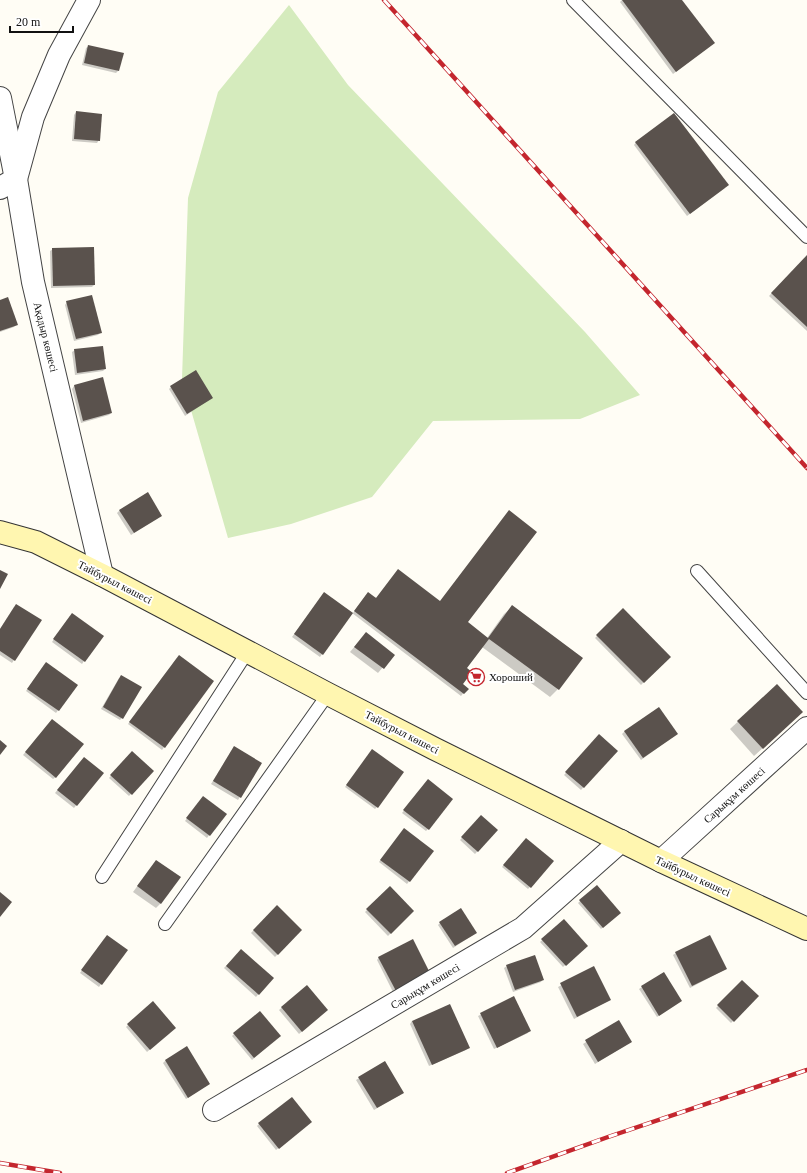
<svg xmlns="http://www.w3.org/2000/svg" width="807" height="1173" font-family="'Times New Roman',serif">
<rect width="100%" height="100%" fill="#fffdf5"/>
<path fill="#d5ebbd" d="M 289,5 L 348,85 L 585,332 L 640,395 L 580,419 L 433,421 L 372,497 L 291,524 L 228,538 L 182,379 L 188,198 L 218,92 Z"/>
<g fill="#0003">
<path d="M 622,0 L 681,0 L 711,45 L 673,74 L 620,2 Z"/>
<path d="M 89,46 L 118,71 L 116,73 L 82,65 L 86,48 Z"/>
<path d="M 76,112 L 99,140 L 97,143 L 72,141 L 74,115 Z"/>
<path d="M 636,142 L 725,188 L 687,216 L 634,145 Z"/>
<path d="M 53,249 L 94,285 L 92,287 L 51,288 L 50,251 Z"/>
<path d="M 807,256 L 807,331 L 769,296 Z"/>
<path d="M 0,301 L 17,324 L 14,327 L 0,332 Z"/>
<path d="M 67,302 L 101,332 L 98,335 L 74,341 L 65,305 Z"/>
<path d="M 75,350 L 105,369 L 103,371 L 75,375 L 72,352 Z"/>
<path d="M 102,379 L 111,413 L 109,415 L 81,423 L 72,389 L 74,386 Z"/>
<path d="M 171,387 L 212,398 L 185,416 L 169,389 Z"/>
<path d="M 119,511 L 161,516 L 131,535 L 117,513 Z"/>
<path d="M 324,593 L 353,613 L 366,595 L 467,622 L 487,638 L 504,614 L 512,607 L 558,689 L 550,697 L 482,647 L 465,668 L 461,684 L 467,689 L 461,696 L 352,613 L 320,657 L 292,637 Z"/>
<path d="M 14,607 L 14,660 L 12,663 L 0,655 L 0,629 Z"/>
<path d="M 623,610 L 669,657 L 641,685 L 595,638 Z"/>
<path d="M 70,616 L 84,661 L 82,664 L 52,642 Z"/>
<path d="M 366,633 L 393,655 L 378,673 L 350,652 Z"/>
<path d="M 177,658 L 213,681 L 162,750 L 128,724 Z"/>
<path d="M 44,665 L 77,685 L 56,713 L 26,691 Z"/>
<path d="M 119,678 L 122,718 L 120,720 L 101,709 Z"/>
<path d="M 777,685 L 794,720 L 754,756 L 730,729 Z"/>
<path d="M 50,722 L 56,777 L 53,779 L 23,755 Z"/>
<path d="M 625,731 L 674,736 L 641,760 L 622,734 Z"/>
<path d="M 599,736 L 616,751 L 581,790 L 564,775 Z"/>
<path d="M 232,750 L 261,764 L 238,800 L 211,784 Z"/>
<path d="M 132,752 L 153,771 L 129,796 L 109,778 Z"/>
<path d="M 370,753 L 377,807 L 375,809 L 345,787 Z"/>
<path d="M 82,760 L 102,773 L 74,808 L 55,793 Z"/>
<path d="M 426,783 L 428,829 L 426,831 L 402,813 Z"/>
<path d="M 201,800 L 225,814 L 207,838 L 185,821 Z"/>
<path d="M 481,816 L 497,830 L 475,854 L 460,840 Z"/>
<path d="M 402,832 L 433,851 L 407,884 L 379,862 Z"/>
<path d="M 524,841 L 530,887 L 528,889 L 502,867 Z"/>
<path d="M 156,861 L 161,903 L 156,908 L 133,892 Z"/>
<path d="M 597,886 L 619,913 L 601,929 L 578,903 Z"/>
<path d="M 390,887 L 413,911 L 388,936 L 365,912 Z"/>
<path d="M 277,906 L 301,930 L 275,957 L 251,933 Z"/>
<path d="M 564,921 L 587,946 L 563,967 L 540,942 Z"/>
<path d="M 440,923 L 473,935 L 453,948 L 438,925 Z"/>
<path d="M 104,939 L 126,950 L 99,987 L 80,973 Z"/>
<path d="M 241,950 L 272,978 L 256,997 L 224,968 Z"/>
<path d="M 676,953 L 726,969 L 690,988 L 673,955 Z"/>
<path d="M 379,957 L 427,975 L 393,992 L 377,960 Z"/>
<path d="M 507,966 L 543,979 L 541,982 L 513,992 L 504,968 Z"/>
<path d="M 594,967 L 610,1000 L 574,1019 L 558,987 Z"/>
<path d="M 663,973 L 681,1001 L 657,1017 L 639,989 Z"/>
<path d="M 742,981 L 758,996 L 731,1023 L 716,1008 Z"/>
<path d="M 307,986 L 325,1012 L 299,1034 L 279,1010 Z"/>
<path d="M 514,998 L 528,1033 L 494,1049 L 478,1016 Z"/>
<path d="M 412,1021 L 468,1048 L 466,1050 L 429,1066 L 410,1024 Z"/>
<path d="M 619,1022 L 631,1042 L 595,1064 L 583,1044 Z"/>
<path d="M 128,1025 L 172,1030 L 147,1052 L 126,1027 Z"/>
<path d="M 234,1034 L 277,1038 L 252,1060 L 232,1036 Z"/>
<path d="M 166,1060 L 209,1084 L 186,1099 L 163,1063 Z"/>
<path d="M 384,1062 L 400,1095 L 374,1110 L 356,1080 Z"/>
<path d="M 259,1124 L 308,1124 L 276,1150 L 257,1126 Z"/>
</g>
<g fill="#5a524d">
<path d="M 622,0 L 682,0 L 715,43 L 676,72 Z"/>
<path d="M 88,45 L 124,53 L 119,71 L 84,63 Z"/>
<path d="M 76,111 L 102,114 L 100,141 L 74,139 Z"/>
<path d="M 674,113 L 729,185 L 690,214 L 635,142 Z"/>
<path d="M 94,247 L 95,285 L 53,286 L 52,248 Z"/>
<path d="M 807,255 L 807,327 L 771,293 Z"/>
<path d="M 92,295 L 102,333 L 76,339 L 66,301 Z"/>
<path d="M 8,297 L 18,325 L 0,331 L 0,300 Z"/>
<path d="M 103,346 L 106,369 L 77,373 L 74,349 Z"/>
<path d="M 196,370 L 213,398 L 187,414 L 170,386 Z"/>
<path d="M 103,377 L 112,413 L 83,421 L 74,385 Z"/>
<path d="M 148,492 L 162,516 L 134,533 L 119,510 Z"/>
<path d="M 509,510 L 537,532 L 468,622 L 488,638 L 512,605 L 583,658 L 559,690 L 489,639 L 467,668 L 472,672 L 463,684 L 469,689 L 464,694 L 354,611 L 368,592 L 376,598 L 398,569 L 440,601 Z"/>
<path d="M 0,570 L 8,574 L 0,589 Z"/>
<path d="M 324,592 L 353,613 L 323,655 L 294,634 Z"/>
<path d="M 16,604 L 42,620 L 15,661 L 0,651 L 0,629 Z"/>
<path d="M 623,608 L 671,657 L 644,683 L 596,635 Z"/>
<path d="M 72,613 L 104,636 L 85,662 L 53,639 Z"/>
<path d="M 366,632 L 395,655 L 384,669 L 354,647 Z"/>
<path d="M 179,655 L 214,681 L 165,748 L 129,722 Z"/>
<path d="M 46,662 L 78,685 L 59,711 L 27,689 Z"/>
<path d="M 121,675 L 142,687 L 123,719 L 103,707 Z"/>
<path d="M 777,684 L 803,712 L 763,749 L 737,721 Z"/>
<path d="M 659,707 L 678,734 L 643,758 L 624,731 Z"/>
<path d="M 52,719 L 84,744 L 56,778 L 25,752 Z"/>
<path d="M 599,734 L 618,751 L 584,788 L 565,772 Z"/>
<path d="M 0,740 L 7,746 L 0,755 Z"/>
<path d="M 234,746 L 262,763 L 241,798 L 213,781 Z"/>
<path d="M 372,749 L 404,772 L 378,808 L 346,785 Z"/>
<path d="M 132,751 L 154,771 L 132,795 L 110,775 Z"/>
<path d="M 84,757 L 104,773 L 77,806 L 57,790 Z"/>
<path d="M 428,779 L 453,799 L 429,830 L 403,810 Z"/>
<path d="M 203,796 L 227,814 L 210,836 L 186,818 Z"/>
<path d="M 481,815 L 498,830 L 478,852 L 461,837 Z"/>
<path d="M 404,828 L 434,851 L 410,882 L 380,860 Z"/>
<path d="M 526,838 L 554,861 L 531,888 L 503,865 Z"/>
<path d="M 156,860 L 181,877 L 161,904 L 137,886 Z"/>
<path d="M 597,885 L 621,913 L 603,928 L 579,900 Z"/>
<path d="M 390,886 L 414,911 L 391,934 L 366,909 Z"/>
<path d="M 0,892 L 12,902 L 0,917 Z"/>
<path d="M 277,905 L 302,930 L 278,955 L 253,930 Z"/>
<path d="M 461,908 L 477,933 L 455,946 L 439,922 Z"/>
<path d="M 564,919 L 588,946 L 566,966 L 541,939 Z"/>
<path d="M 107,935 L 128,950 L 102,985 L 81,970 Z"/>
<path d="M 710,935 L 727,969 L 692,986 L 675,952 Z"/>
<path d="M 413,939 L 430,973 L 396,991 L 378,957 Z"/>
<path d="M 241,949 L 274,978 L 259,995 L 226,966 Z"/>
<path d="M 535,955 L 544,980 L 515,990 L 506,965 Z"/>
<path d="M 594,966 L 611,1000 L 577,1017 L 560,983 Z"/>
<path d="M 664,972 L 682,1001 L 659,1016 L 641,986 Z"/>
<path d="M 742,980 L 759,996 L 734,1022 L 717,1005 Z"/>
<path d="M 307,985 L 328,1010 L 302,1032 L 281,1007 Z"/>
<path d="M 514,996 L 531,1031 L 497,1048 L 480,1013 Z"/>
<path d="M 153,1001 L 176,1028 L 150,1050 L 127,1024 Z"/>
<path d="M 450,1004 L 470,1048 L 432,1065 L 412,1021 Z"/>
<path d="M 260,1011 L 281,1036 L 254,1058 L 233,1033 Z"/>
<path d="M 619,1020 L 632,1042 L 598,1062 L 585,1040 Z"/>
<path d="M 187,1046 L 210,1084 L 188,1098 L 165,1060 Z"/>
<path d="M 385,1061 L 404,1093 L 377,1108 L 358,1077 Z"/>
<path d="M 292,1097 L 312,1122 L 279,1149 L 258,1123 Z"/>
</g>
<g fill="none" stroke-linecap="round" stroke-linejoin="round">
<g stroke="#444" stroke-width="14">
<g id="service">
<path d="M 573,0 L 807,237"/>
<path d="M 697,571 L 807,693"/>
<path d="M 102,877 L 248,651"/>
<path d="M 165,924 L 328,694"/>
</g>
</g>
<g stroke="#444" stroke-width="24">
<g id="minor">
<path d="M 0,98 L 16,179 L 33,282 L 102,575"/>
<path d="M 0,188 L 16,179 L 33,117 L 59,55 L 89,0"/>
<path d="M 661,861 L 807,728"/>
<path d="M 214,1110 L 523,928 L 621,841"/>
</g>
</g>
<g stroke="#333" stroke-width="24">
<path id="secondary" d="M 0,532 L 36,542 L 102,575 L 328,694 L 435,749 L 661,861 L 807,929"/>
</g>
<use href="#service" stroke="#fff" stroke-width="12"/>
<use href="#minor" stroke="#fff" stroke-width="22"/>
<use href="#secondary" stroke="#fff6b0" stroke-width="22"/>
<g stroke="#c4262e" stroke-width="4.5">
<g id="rail">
<path d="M 384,0 L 807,468"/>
<path d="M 0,1163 L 60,1173"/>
<path d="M 507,1173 L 608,1137 L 807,1070"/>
</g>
</g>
<use href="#rail" stroke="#fff" stroke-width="3" stroke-dasharray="9" stroke-linecap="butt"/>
</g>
<defs>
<g id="supermarket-ring" transform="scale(0.9)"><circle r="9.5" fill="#fff" stroke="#c4262e" stroke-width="1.5"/><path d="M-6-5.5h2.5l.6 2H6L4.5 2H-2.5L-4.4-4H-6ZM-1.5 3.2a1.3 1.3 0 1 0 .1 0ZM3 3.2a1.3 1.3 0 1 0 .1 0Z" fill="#c4262e"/></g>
</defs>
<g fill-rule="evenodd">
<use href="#supermarket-ring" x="476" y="677"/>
</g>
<g text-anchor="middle" stroke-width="4" stroke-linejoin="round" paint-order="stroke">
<g font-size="11" fill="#111" stroke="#fff">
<text transform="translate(46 337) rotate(76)" y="4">Ақадыр көшесі</text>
<text transform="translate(115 582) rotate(27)" y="4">Тайбурыл көшесі</text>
<text transform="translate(402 732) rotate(27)" y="4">Тайбурыл көшесі</text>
<text transform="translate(734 795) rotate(-42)" y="4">Сарықұм көшесі</text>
<text transform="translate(693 876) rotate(25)" y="4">Тайбурыл көшесі</text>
<text transform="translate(425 986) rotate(-31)" y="4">Сарықұм көшесі</text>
</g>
<g font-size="11" fill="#111" stroke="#fff" text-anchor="start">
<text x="489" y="681">Хороший</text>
</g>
</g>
<path d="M10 26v6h63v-6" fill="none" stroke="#111111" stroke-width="2"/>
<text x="16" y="26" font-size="12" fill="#111111" stroke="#ffffff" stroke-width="3" paint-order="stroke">20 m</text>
</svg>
